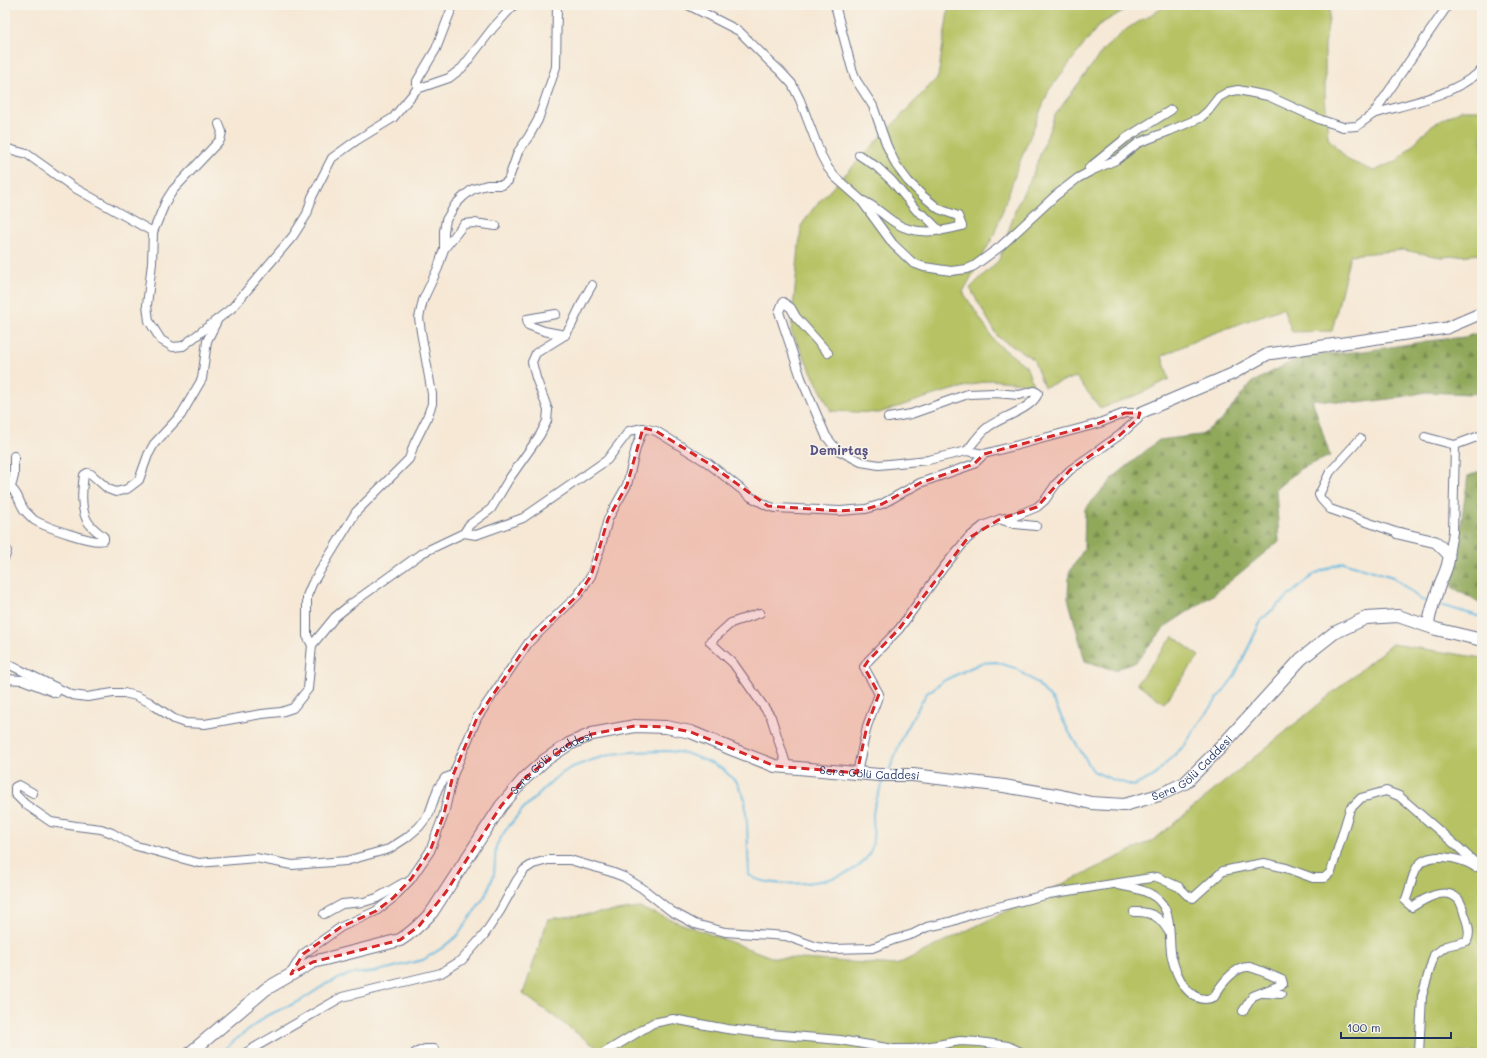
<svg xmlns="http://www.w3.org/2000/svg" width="1487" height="1058" font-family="Mali,sans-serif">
<defs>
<pattern id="forest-firs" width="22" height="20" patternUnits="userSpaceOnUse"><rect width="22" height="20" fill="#90a85a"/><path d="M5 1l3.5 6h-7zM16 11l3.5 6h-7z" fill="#75894e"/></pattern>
</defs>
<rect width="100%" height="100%" fill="#f7f3e8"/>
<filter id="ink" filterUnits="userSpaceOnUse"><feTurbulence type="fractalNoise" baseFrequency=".025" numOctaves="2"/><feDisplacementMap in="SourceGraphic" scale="8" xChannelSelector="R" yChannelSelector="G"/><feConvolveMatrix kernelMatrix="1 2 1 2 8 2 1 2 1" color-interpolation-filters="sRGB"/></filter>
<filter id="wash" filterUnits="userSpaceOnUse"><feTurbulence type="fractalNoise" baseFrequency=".012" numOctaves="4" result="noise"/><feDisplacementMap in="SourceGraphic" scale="16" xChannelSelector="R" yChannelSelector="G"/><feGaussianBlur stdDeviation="0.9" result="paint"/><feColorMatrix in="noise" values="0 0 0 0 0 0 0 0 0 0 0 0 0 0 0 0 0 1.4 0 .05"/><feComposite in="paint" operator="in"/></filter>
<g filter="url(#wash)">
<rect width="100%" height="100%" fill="#f6e8d5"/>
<g fill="#b6c264" stroke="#687861">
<path d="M 949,5 L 1133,5 L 1099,25 L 1049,90 L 1019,164 L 994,235 L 963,292 L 996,343 L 1026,366 L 1033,384 L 991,380 L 937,394 L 879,413 L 831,411 L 791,331 L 801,226 L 815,206 L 938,77 Z"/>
<path d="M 1168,5 L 1331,5 L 1325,45 L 1325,94 L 1328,138 L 1348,160 L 1374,171 L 1398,160 L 1432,125 L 1461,110 L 1482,110 L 1482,254 L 1441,257 L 1403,250 L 1350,255 L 1332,331 L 1292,332 L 1283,308 L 1203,337 L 1162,356 L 1169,379 L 1140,394 L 1100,408 L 1076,377 L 1044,387 L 1033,359 L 998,337 L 970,288 L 999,260 L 1017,205 L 1032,176 L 1055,115 L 1104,49 L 1128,28 Z"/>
<path d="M 1173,636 L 1199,656 L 1164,703 L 1137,683 Z"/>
<path d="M 1392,644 L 1482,658 L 1482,1053 L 604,1053 L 523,994 L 548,919 L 640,908 L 771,957 L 896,965 L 1155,839 Z"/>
</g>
<g fill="url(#forest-firs)" stroke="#566c5c">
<path d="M 1482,332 L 1482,392 L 1470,394 L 1426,392 L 1397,398 L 1357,403 L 1312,399 L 1330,456 L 1300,469 L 1276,489 L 1279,541 L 1213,595 L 1166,626 L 1136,662 L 1114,670 L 1085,661 L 1068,598 L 1069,573 L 1084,549 L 1085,509 L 1115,476 L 1159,440 L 1200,435 L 1222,420 L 1251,383 L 1302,356 L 1365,351 L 1428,341 L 1464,337 Z"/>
<path d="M 1482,471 L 1482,603 L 1479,603 L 1452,587 L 1468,476 Z"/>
</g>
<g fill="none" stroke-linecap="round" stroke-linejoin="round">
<g stroke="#64bae1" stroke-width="2">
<path d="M 1436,604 L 1482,617"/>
<path d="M 889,771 L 903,736 L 926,694 L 945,680 L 981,663 L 996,662 L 1015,668 L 1037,683 L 1054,702 L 1069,732 L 1093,771 L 1111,779 L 1134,786 L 1154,776 L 1170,759 L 1185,745 L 1193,731 L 1234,677 L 1262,619 L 1314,574 L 1343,562 L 1393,577 L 1421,600 L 1430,602"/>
<path d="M 219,1053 L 266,1016 L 300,1001 L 326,984 L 350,974 L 374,972 L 423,960 L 442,948 L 458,935 L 485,896 L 494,875 L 496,846 L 505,831 L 522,810 L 554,779 L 570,768 L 592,760 L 613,754 L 632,752 L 668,751 L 685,753 L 704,760 L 723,769 L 737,783 L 745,799 L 747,824 L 749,875 C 752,877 756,879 759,880 C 788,889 859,883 871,850 C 875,838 873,826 873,814 C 874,802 880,789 885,779"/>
</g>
</g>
</g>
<g filter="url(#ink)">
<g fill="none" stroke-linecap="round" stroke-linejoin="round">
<g stroke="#687088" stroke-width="10">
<g id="minor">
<path d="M 688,5 L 739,31 L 769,61 L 780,71 L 792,84 L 800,100 L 821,155 L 828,168 L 835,177 L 860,199 L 893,244 L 913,263 L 924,267 L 951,271 L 967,269 L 974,266 L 1001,246 L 1055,196 L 1078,178 L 1093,170 L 1118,159 L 1138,143 L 1169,131 L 1200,118 L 1208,111 L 1219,97 L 1228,92 L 1238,90 L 1268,96 L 1321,120 L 1343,127 L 1357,126 L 1373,114 L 1448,5"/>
<path d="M 835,5 L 852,69 L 856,80 L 873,106 L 887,146 L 896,165 L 908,181 L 923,196 L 939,209 L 958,216 L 962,226 C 940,232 914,236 894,222 C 883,215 874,205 861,200"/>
<path d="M 417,89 L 417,81 L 436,49 L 453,5"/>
<path d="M 1373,114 C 1410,103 1452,96 1482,70"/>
<path d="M 219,124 L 222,132 L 220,140 L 173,190 L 166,201 L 153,232 L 152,263 L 147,305 L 149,321 L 161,340 L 173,347 L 183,346 L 232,308 L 293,236 L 307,214 L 312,197 L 332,158 L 357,140 L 393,118 L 417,89 L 449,78 L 462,68 L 493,28 L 514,5"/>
<path d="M 5,148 L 27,154 L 73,187 L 153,232"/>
<path d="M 859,155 L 877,167 L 892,181 L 917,211 L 926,217 L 940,231"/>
<path d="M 1089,168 L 1126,138 L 1171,110"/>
<path d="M 444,249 L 464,224 L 474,223 L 496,226"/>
<path d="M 556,314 L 527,319 L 528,325 L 544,331 L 565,335"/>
<path d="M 828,353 L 796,317 L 791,308 L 783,302 L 779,312 L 801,378 L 826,436 L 836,449 L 861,462 L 879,465 L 928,460 L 967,451 L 984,454 L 1097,424 L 1125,413 L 1140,413 L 1138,419 L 1120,435 L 1070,470 L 1056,484 L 1045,500 L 1037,507 L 1013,517 L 1000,519 L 983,526 L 967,539 L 943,568 L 899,629 L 868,661 L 864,667 L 879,694 L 867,726 L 857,773"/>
<path d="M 888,418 L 911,414 L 968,394 L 995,393 L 1019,395 L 1034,391 L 1038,393 C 1033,409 1001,417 988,427 C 980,433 973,443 967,451"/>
<path d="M 1425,437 L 1455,445 L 1482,435"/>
<path d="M 1360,439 L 1330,472 L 1319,495 L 1321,499 L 1330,509 L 1398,533"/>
<path d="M 11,487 L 14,476 L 14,456"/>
<path d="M 5,491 L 8,487 C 18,490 19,504 25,511 C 28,514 31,517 34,520 C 44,526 95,545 104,540 L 104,537 C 99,533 92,528 88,522 C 80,509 82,490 84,475 L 87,473 L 91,474 L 108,489 L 116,492 L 127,489 L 139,480 L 148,455 L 154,444 L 181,415 L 202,379 L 207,341 L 217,321"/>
<path d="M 1002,520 L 1015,524 L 1036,526"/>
<path d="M 464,533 L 469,525 L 491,509 L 509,479 L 540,435 L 547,421 L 548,410 L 536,378 L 532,362 L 536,353 L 565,335 L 571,326 L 584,299 L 592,285"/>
<path d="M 5,546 L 7,551 L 5,557"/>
<path d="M 1449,555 L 1453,532 L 1455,445"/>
<path d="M 760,613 L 731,623 L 710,642 L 733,663 L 771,717 L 787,767"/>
<path d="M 312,645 L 307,636 L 307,596 L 312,584 L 356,512 L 409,459 L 414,444 L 426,420 L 432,404 L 432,394 L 421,332 L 419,318 L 423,300 L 438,268 L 444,249 L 444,231 L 446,220 L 455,205 L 464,196 L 473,189 L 487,185 L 502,185 L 508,181 L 518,152 L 529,136 L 538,120 L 556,67 L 557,5"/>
<path d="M 5,664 L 10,665 L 72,695 L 87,697 L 113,693 L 124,693 L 136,696 L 149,702 L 174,719 L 185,723 L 205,724 L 262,714 L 281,712 L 293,708 L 308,689 L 312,645 L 335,617 L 351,604 L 422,553 L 464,533 L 476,535 L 523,518 L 607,460 L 629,431 L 643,428 L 656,431 L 708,463 L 751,497 L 768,506 L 775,508 L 840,511 L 866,509 L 882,504 L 920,483 L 974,464 L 984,454"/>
<path d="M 5,679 L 23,680 L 56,693"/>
<path d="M 33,793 L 19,785 L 15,787 L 15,794 L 25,804 L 51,822 L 76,826 L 101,829 L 112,833 L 133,845 L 180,858 L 199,863 L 256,858 L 292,865 L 346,861 L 389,849 L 406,838 L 419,827 L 429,814 L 438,788 L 445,778 L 453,775"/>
<path d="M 1118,885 C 1133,888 1152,890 1162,904 C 1173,919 1168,941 1172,958 C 1176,974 1186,998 1205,999 C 1208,999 1212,998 1214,997 C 1220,986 1234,966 1249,967 C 1256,968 1275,977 1282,980 L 1283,984 L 1253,996 L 1243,1011"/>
<path d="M 1134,912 C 1152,911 1160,917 1169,932"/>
<path d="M 324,914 L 342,904 L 364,902 L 377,898 L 403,883"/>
<path d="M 291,973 L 303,954 L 341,927 L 376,911 L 393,898 L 411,879 L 430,851 L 444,814 L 453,775 L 477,718 L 529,642 L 578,595 L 591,576 L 600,549 L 608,519 L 627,485 L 636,448 L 643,428"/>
<path d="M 1264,993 L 1281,994"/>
<path d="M 196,1048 L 206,1053"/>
<path d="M 245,1053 L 342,997 L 441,973 L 462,960 L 484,935 L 500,911 L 517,880 L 524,870 L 533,864 L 548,860 L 570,860 L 611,872 L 624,877 L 642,888 L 671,911 L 695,924 L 725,932 L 786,936 L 817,947 L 833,949 L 872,948 L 893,940 L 913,934 L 927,927 L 950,922 L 978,912 L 1049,894 L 1157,877 L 1179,887 L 1187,895 L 1193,898 L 1223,871 L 1242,867 L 1264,863 L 1286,868 L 1313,878 L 1324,878 L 1331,872 L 1350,809 L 1361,798 L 1386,791 L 1399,796 L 1458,847 L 1482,869"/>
<path d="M 415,1053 L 425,1049 L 434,1049 L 433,1053"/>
<path d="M 604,1053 L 653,1023 L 673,1019 L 727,1029 L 770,1034 L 840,1040 L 893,1049 L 914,1049 L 960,1041 L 979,1042 L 1008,1046 L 1023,1053"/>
<path d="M 1419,1053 L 1422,996 L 1434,955 L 1446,946 L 1467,941 C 1471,933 1468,924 1465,916 C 1463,911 1462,903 1458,899 C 1445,886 1424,899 1412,907 L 1405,901 C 1410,891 1411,879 1416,869 C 1426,849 1461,858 1475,867"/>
</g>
</g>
<g stroke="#687088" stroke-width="13">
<g id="tertiary">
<path d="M 1140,413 L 1232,374 L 1268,354 L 1447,328 L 1482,313"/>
<path d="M 1398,533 L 1436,542 L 1449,555 C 1449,566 1444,574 1440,584 C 1435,598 1430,612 1428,626"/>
</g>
</g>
<g stroke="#687088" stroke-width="14">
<g id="secondary">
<path id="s1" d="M 190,1053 L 266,989 L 313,962 L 400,940 C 413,932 422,923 432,912 L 501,806 L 525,778 L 545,760 L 569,744 L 592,734 L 635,726 L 666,727 L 691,732 L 734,750 L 775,766 L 879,775 L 913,775 L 1004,786 L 1061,796 L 1091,803 L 1124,805 L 1159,795 L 1185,783 L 1221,747 L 1301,659 L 1334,633 L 1366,618 L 1398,616 L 1436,629 L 1482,640"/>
</g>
</g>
<use href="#minor" stroke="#fff" stroke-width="8"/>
<use href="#tertiary" stroke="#fff" stroke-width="11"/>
<use href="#secondary" stroke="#fff" stroke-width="12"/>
</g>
</g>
<path fill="#d62828" fill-opacity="0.2" stroke="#d62828" stroke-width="3" stroke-dasharray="8 5" stroke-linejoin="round" d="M 1125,413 L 1140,413 L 1138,419 L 1120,435 L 1070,470 L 1037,507 L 1000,519 L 967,539 L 899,629 L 868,661 L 864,667 L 879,694 L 867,726 L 857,773 L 775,766 L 691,732 L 666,727 L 635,726 L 592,734 L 569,744 L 525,778 L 501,806 L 446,892 L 419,926 L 400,940 L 313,962 L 291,974 L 303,954 L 341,927 L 376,911 L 393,898 L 411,879 L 430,851 L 444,814 L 453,775 L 477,718 L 529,642 L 578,595 L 591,576 L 608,519 L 627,485 L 643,428 L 656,431 L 708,463 L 768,506 L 840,511 L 866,509 L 882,504 L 920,483 L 974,464 L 984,454 L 1097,424 Z"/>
<g text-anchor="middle" stroke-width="3.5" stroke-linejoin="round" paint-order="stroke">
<g font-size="11" fill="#1b2f5e" stroke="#f7f3e8">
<text dy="4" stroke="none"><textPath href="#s1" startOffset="480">Sera Gölü Caddesi</textPath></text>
<text dy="4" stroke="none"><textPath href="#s1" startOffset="1152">Sera Gölü Caddesi</textPath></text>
<text dy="4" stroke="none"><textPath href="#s1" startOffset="816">Sera Gölü Caddesi</textPath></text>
</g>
<g font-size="13" font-weight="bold" fill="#585384" stroke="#f7f3e8">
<text x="839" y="455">Demirtaş</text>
</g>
</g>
<rect width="1487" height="1058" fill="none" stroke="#f7f3e8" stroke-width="20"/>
<path d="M1341 1032v6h110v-6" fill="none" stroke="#1b2f5e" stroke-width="2"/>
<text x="1347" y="1032" font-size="12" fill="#1b2f5e" stroke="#f7f3e8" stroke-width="3" paint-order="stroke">100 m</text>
</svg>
